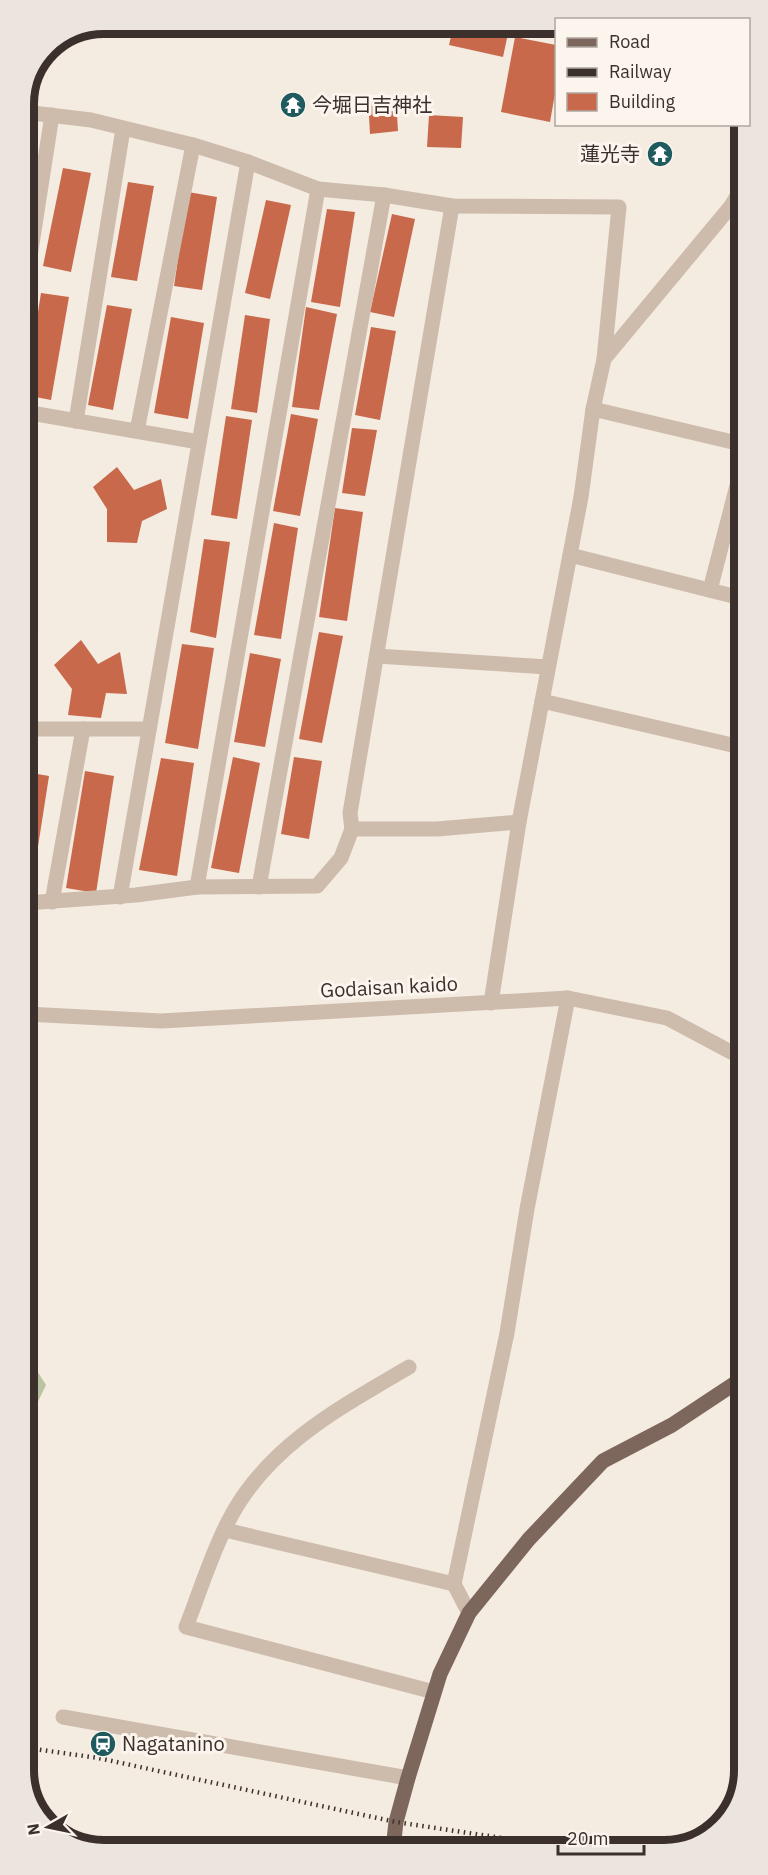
<svg xmlns="http://www.w3.org/2000/svg" width="768" height="1875" font-family="'IBM Plex Sans','Noto Sans JP',sans-serif">
<rect width="100%" height="100%" fill="#f4ebe1"/>
<path fill="#b8c4a0" d="M 27,1355 L 46,1385 L 27,1424 Z"/>
<g fill="#c8694b">
<path d="M 454,24 L 510,24 L 503,57 L 449,45 Z"/>
<path d="M 515,37 L 556,45 L 556,88 L 550,122 L 501,112 Z"/>
<path d="M 368,99 L 396,99 L 398,131 L 370,134 Z"/>
<path d="M 429,115 L 463,117 L 461,148 L 427,147 Z"/>
<path d="M 63,168 L 91,173 L 71,272 L 43,266 Z"/>
<path d="M 128,182 L 154,186 L 137,281 L 111,277 Z"/>
<path d="M 188,192 L 217,197 L 202,290 L 174,286 Z"/>
<path d="M 266,200 L 291,205 L 270,299 L 245,293 Z"/>
<path d="M 327,209 L 355,212 L 340,307 L 311,302 Z"/>
<path d="M 392,214 L 415,219 L 394,317 L 370,312 Z"/>
<path d="M 41,293 L 69,297 L 51,400 L 25,395 Z"/>
<path d="M 107,305 L 132,309 L 113,410 L 88,405 Z"/>
<path d="M 306,307 L 337,314 L 319,410 L 292,407 Z"/>
<path d="M 245,315 L 270,319 L 257,413 L 231,409 Z"/>
<path d="M 171,317 L 204,323 L 188,419 L 154,413 Z"/>
<path d="M 371,327 L 396,331 L 380,420 L 355,415 Z"/>
<path d="M 291,414 L 318,419 L 300,516 L 273,511 Z"/>
<path d="M 226,416 L 252,420 L 237,519 L 211,515 Z"/>
<path d="M 352,428 L 377,430 L 365,496 L 342,493 Z"/>
<path d="M 117,467 L 134,490 L 161,479 L 167,509 L 142,521 L 137,543 L 107,542 L 107,509 L 93,487 Z"/>
<path d="M 335,508 L 363,512 L 347,621 L 319,617 Z"/>
<path d="M 274,523 L 298,528 L 281,639 L 254,635 Z"/>
<path d="M 204,539 L 230,542 L 216,638 L 190,632 Z"/>
<path d="M 319,632 L 343,636 L 322,743 L 299,739 Z"/>
<path d="M 81,640 L 98,664 L 120,652 L 127,694 L 106,693 L 101,718 L 68,715 L 72,689 L 54,665 Z"/>
<path d="M 182,644 L 214,648 L 198,749 L 165,743 Z"/>
<path d="M 250,653 L 281,659 L 265,747 L 234,742 Z"/>
<path d="M 233,757 L 260,763 L 239,873 L 211,868 Z"/>
<path d="M 294,757 L 322,761 L 309,839 L 281,834 Z"/>
<path d="M 161,758 L 194,763 L 177,876 L 139,870 Z"/>
<path d="M 85,771 L 114,776 L 96,893 L 66,888 Z"/>
<path d="M 26,772 L 49,776 L 32,885 L 26,884 Z"/>
</g>
<g fill="none" stroke-linecap="round" stroke-linejoin="round">
<g stroke="#cdbbac" stroke-width="15">
<path d="M 24,112 L 91,120 L 193,145 L 248,162 L 318,189 L 384,195 L 452,206 L 619,207 L 604,359 L 593,409 L 581,497 L 519,822 L 491,1003"/>
<path d="M 25,289 L 52,115"/>
<path d="M 604,359 L 731,206 L 740,191"/>
<path d="M 593,409 L 741,444"/>
<path d="M 25,412 L 199,442"/>
<path d="M 76,421 L 123,129"/>
<path d="M 137,431 L 193,145"/>
<path d="M 570,555 L 741,598"/>
<path d="M 710,590 L 741,470"/>
<path d="M 377,656 L 548,667"/>
<path d="M 542,701 L 732,745"/>
<path d="M 26,729 L 149,729"/>
<path d="M 352,829 L 350,813 L 452,206"/>
<path d="M 197,887 L 318,189"/>
<path d="M 259,887 L 384,195"/>
<path d="M 120,897 L 248,162"/>
<path d="M 52,902 L 83,729"/>
<path d="M 26,903 L 136,895 L 197,887 L 317,886 L 341,858 L 352,829 L 437,829 L 519,822"/>
<path d="M 26,1014 L 161,1021 L 568,998 L 667,1018 L 742,1058"/>
<path d="M 409,1367 C 341,1407 267,1446 229,1520 C 211,1554 200,1592 186,1627 L 434,1692"/>
<path d="M 225,1530 L 454,1584"/>
<path d="M 469,1613 L 454,1584 L 507,1333 L 527,1209 L 568,998"/>
<path d="M 63,1717 L 408,1778"/>
</g>
<path stroke="#7d675c" stroke-width="15" d="M 393,1849 L 396,1822 L 408,1778 L 440,1674 L 469,1613 L 529,1539 L 603,1461 L 672,1425 L 743,1378"/>
<path stroke="#3b302b" stroke-width="4.5" stroke-dasharray="1.5 4.5" stroke-linecap="butt" d="M 28,1748 L 98,1758 L 396,1822 L 568,1848"/>
</g>
<defs>
<g id="temple-disc" transform="scale(1.35)"><circle r="9.5" fill="#1f5a5e" stroke="#fbf5ee"/><path d="M0-6L5-2H3V0L6.5 2.5H4V6H1.5V3h-3V6H-4V2.5H-6.5L-3 0V-2H-5Z" fill="#fff"/></g>
<g id="station-disc" transform="scale(1.35)"><circle r="9.5" fill="#1f5a5e" stroke="#fbf5ee"/><path d="M-3-6H3Q5-6 5-4V2Q5 4 3 4L4.5 6H3L1.5 4h-3L-3 6H-4.5L-3 4Q-5 4-5 2V-4Q-5-6-3-6ZM-3.5-4v3h7v-3ZM-3.5 1v1.5H-2V1ZM2 1v1.5H3.5V1Z" fill="#fff"/></g>
</defs>
<g fill-rule="evenodd">
<use href="#temple-disc" x="293" y="105"/>
<use href="#temple-disc" x="660" y="154"/>
<use href="#station-disc" x="103" y="1744"/>
</g>
<g text-anchor="middle" stroke-width="6" stroke-linejoin="round" paint-order="stroke">
<g font-size="20" fill="#3b302b" stroke="#fbf5ee" text-anchor="start">
<text x="312" y="112">今堀日吉神社</text>
<text x="640" y="161" text-anchor="end">蓮光寺</text>
<text x="122" y="1751">Nagatanino</text>
</g>
<g font-size="20" fill="#3b302b" stroke="#fbf5ee">
<text transform="translate(389 987) rotate(-3)" y="7">Godaisan kaido</text>
</g>
</g>
<path d="M0 0H768V1875H0ZM104 34H664A70 70 0 0 1 734 104V1770A70 70 0 0 1 664 1840H104A70 70 0 0 1 34 1770V104A70 70 0 0 1 104 34Z" fill="#ece5de" fill-rule="evenodd"/>
<path fill="none" stroke="#3b302b" stroke-width="8" d="M104 34H664A70 70 0 0 1 734 104V1770A70 70 0 0 1 664 1840H104A70 70 0 0 1 34 1770V104A70 70 0 0 1 104 34Z"/>
<rect x="555" y="18" width="195" height="108" fill="#fbf5ee" stroke="#aea6a0" stroke-width="1.5"/>
<rect x="567" y="38" width="30" height="9" fill="#7d675c" stroke="#aea6a0" stroke-width="1.5"/>
<text x="609" y="48" font-size="18" fill="#3b302b">Road</text>
<rect x="567" y="68" width="30" height="9" fill="#3b302b" stroke="#aea6a0" stroke-width="1.5"/>
<text x="609" y="78" font-size="18" fill="#3b302b">Railway</text>
<rect x="567" y="93" width="30" height="18" fill="#c8694b" stroke="#aea6a0" stroke-width="1.5"/>
<text x="609" y="108" font-size="18" fill="#3b302b">Building</text>
<g transform="translate(48 1827) rotate(261)" stroke="#fbf5ee" stroke-width="4.5" paint-order="stroke">
<path d="M0-4.5L10 22L0 15L-10 22Z" fill="#3b302b"/>
<text y="-9" font-size="16" font-weight="bold" text-anchor="middle" fill="#3b302b">N</text>
</g>
<path d="M558 1845v9h86v-9" fill="none" stroke="#3b302b" stroke-width="3"/>
<text x="567" y="1845" font-size="18" fill="#3b302b" stroke="#fbf5ee" stroke-width="4.5" paint-order="stroke">20 m</text>
</svg>
